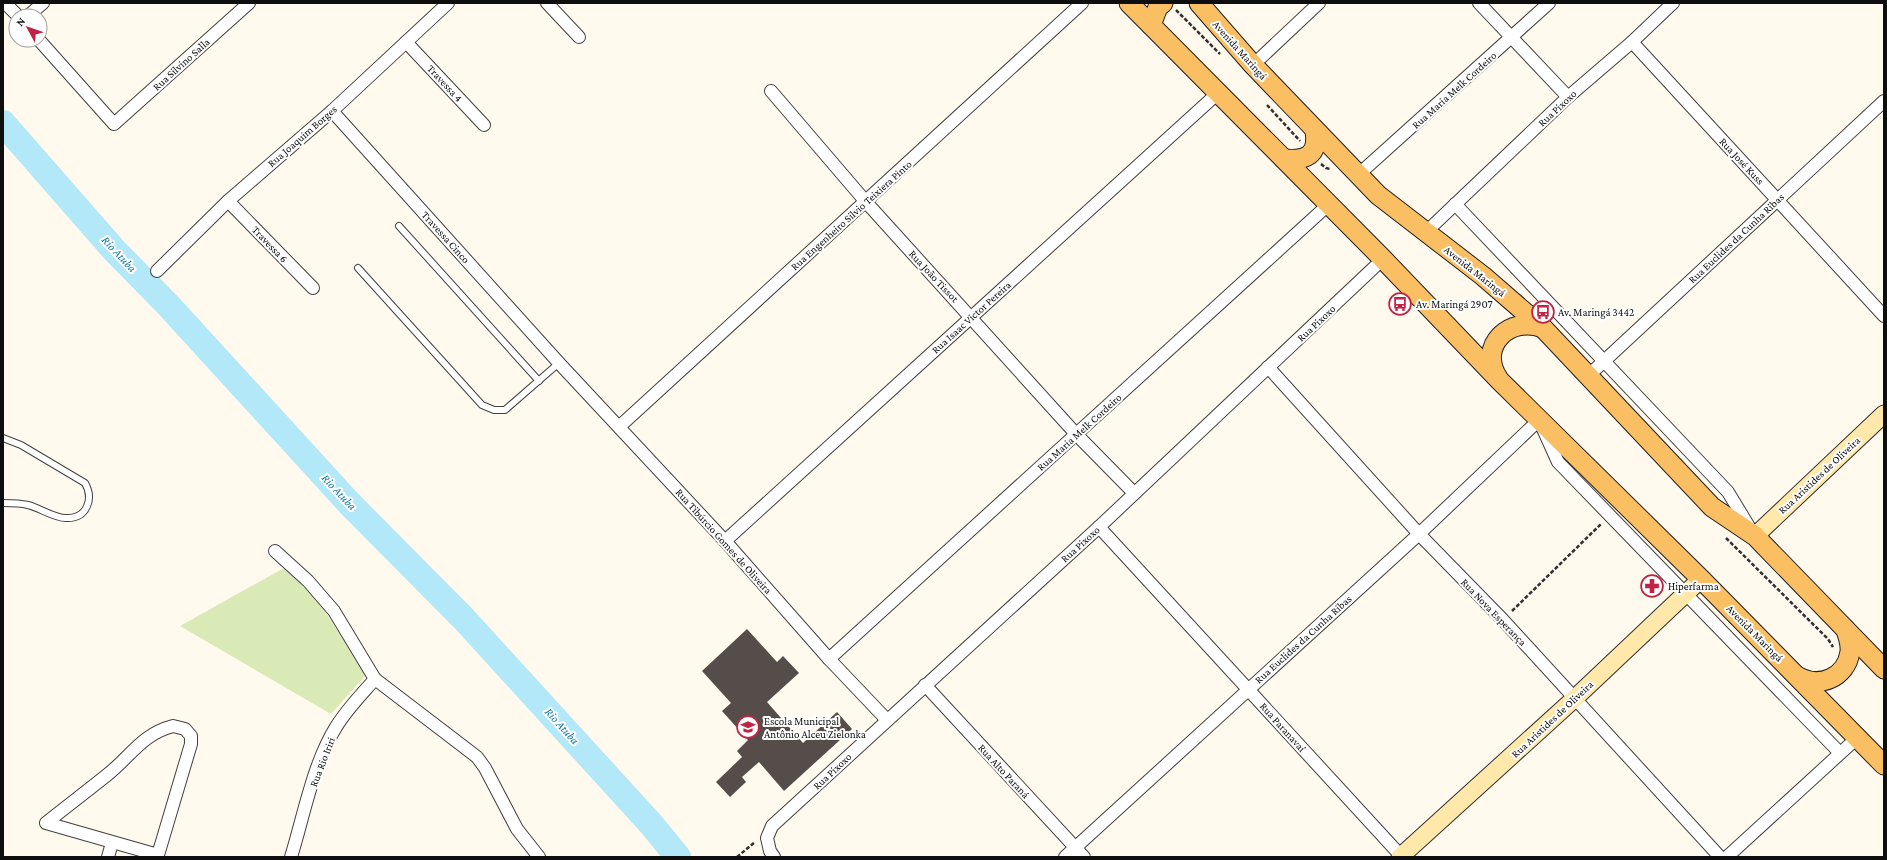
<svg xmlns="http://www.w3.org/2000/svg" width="1887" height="860" font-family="'Crimson Pro',serif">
<rect width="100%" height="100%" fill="#fff9ee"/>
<path fill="#d9eab7" d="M 284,568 L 319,602 L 366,675 L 331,714 L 180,626 Z"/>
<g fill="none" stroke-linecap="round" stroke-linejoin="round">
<path stroke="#b2e8f7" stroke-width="26" d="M 3,123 L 115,251 L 168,305 L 349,503 L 464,619 L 651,824 L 678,857"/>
</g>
<path fill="#564d4a" d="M 747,629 L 777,662 L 783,656 L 799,673 L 767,702 L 803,743 L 837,712 L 852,729 L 784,791 L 759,762 L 742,777 L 746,782 L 730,797 L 716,782 L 742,757 L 737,751 L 748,740 L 722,711 L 731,703 L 702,671 Z"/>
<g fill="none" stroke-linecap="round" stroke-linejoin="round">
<g stroke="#414141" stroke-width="8">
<g id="lane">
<path d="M 399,226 L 539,381"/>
<path d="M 358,268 L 482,405 L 494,410 L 505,410 L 559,363"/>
<path d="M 3,438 L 21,445 L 85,483 C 94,499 87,519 66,518 C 54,518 40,508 28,505 C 20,503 11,503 3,503"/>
</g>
</g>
<g stroke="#414141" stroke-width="14">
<g id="street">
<path d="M 5,3 L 18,16"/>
<path d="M 547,3 L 579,37"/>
<path d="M 1479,3 L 1568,97"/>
<path d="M 28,16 L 43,3"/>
<path d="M 39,40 L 114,124 L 249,3"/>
<path d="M 406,42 L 484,125"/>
<path d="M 1632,42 L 1884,316"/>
<path d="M 1253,65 L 1319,3"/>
<path d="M 771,91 L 866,202 L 1076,434 L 1134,493"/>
<path d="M 332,111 L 559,363 L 725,541 L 829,659 L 887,720"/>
<path d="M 1358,175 L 1549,3"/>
<path d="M 228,201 L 313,288"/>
<path d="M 1455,204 L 1728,492 L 1751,530"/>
<path d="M 1425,233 L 1568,97 L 1632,42 L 1673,3"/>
<path d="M 157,271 L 228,201 L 332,111 L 448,3"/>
<path d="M 1268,367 L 1419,534 L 1503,620 L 1720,857"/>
<path d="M 1588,376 L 1884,101"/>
<path d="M 620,426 L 1082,3"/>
<path d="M 1099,527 L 1402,857"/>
<path d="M 725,541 L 1218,93"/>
<path d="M 275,551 L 308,581 L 334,611 L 375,679 L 477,757 L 485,768 L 517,829 L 539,857"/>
<path d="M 829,659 L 1328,205"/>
<path d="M 925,685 L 1084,857"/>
<path d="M 173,726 L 185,729 L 191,736 L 191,744 L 158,855 L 46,823 C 66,807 87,791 107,775 C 131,756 142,734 173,726 Z"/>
<path d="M 108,857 L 112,843"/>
<path d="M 291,857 C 304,815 313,764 336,727 C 347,709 361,695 375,679"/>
<path d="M 774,857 L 770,851 L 767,838 L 772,826 L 1099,527 L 1383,259"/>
<path d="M 1065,857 L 1419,534 L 1539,420 L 1558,462 L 1840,753"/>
<path d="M 1727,857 L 1857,738"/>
</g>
</g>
<g stroke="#303030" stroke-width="19">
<g id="secondary">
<path d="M 1755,536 L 1884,414"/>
<path d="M 1400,857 L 1574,699 L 1701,579"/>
</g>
</g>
<g stroke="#1f1f1f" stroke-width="21">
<g id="primary">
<path d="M 1129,3 L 1383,259 L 1499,380 L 1701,579 L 1884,765"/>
<path d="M 1199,3 L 1253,65 L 1378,195 L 1483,276 L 1543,328 L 1712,507 L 1755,536 L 1884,669"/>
<path d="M 1151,25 L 1158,7 L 1163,3"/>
<path d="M 1284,159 C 1306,161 1319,155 1315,131"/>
<path d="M 1498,378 C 1477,346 1510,315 1543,328"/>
<path d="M 1797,676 C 1819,689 1846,678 1850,652 C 1851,644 1848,637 1846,630"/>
</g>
</g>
<g stroke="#303030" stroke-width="2.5" stroke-dasharray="4 2" stroke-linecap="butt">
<path d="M 1176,10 L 1220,54"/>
<path d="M 1267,105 L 1300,141"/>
<path d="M 1321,164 L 1326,168 L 1330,169"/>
<path d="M 1726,538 L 1828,639 L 1833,647"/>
<path d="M 1512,611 L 1601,524"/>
<path d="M 737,857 L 755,842"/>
</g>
<use href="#lane" stroke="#fff" stroke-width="6"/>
<use href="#street" stroke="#fff" stroke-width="12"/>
<use href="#secondary" stroke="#ffe8a9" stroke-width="17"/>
<use href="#primary" stroke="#fabe63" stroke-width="19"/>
</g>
<defs>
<g id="bus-ring" transform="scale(1.15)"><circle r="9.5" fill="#fff" stroke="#c02343" stroke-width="1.5"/><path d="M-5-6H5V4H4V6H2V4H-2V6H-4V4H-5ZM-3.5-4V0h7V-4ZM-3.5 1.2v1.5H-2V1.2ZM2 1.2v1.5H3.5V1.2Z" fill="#c02343"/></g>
<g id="pharmacy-ring" transform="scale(1.15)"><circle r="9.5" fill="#fff" stroke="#c02343" stroke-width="1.5"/><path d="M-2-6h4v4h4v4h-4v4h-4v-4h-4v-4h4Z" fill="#c02343"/></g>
<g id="school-ring" transform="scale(1.15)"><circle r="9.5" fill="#fff" stroke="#c02343" stroke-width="1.5"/><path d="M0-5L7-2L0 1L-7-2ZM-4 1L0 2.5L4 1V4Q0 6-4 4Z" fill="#c02343"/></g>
</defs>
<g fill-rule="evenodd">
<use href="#bus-ring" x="1400" y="304"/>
<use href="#bus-ring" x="1543" y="312"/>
<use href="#pharmacy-ring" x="1652" y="586"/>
<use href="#school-ring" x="748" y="727"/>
</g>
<g text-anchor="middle" stroke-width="4" stroke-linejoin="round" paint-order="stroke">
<g font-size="11" fill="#0e0e0e" stroke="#fff">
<text transform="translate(1240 50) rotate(48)" y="4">Avenida Maringá</text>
<text transform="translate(181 64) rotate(-42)" y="4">Rua Silvino Salla</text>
<text transform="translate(445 83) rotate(47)" y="4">Travessa 4</text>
<text transform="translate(1454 90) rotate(-42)" y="4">Rua Maria Melk Cordeiro</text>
<text transform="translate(1557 108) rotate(-43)" y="4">Rua Pixoxo</text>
<text transform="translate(302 136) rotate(-41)" y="4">Rua Joaquim Borges</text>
<text transform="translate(1742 161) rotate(47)" y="4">Rua José Kuss</text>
<text transform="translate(851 215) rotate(-42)" y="4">Rua Engenheiro Silvio Teixiera Pinto</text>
<text transform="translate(446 237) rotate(48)" y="4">Travessa Cinco</text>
<text transform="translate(1736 238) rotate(-43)" y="4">Rua Euclides da Cunha Ribas</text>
<text transform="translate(270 244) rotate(46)" y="4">Travessa 6</text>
<text transform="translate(1475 271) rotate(38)" y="4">Avenida Maringá</text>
<text transform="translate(934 276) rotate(47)" y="4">Rua João Tissot</text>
<text transform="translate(971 317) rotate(-42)" y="4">Rua Isaac Victor Pereira</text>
<text transform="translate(1316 323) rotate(-43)" y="4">Rua Pixoxo</text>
<text transform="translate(1079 432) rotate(-42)" y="4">Rua Maria Melk Cordeiro</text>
<text transform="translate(1819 475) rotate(-43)" y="4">Rua Aristides de Oliveira</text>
<text transform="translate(724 541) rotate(48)" y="4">Rua Tibúrcio Gomes de Oliveira</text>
<text transform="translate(1080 544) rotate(-42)" y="4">Rua Pixoxo</text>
<text transform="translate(1494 612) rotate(46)" y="4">Rua Nova Esperança</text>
<text transform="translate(1755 633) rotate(45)" y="4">Avenida Maringá</text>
<text transform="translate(1303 639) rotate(-42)" y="4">Rua Euclides da Cunha Ribas</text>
<text transform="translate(1552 719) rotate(-43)" y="4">Rua Aristides de Oliveira</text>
<text transform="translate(1283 727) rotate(48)" y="4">Rua Paranavaí</text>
<text transform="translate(322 762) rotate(-69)" y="4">Rua Rio Iriri</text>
<text transform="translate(832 771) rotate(-43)" y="4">Rua Pixoxo</text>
<text transform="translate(1004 771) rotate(47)" y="4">Rua Alto Paraná</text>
</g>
<g font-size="11" fill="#0e0e0e" stroke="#fff" text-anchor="start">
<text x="1416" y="308">Av. Maringá 2907</text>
<text x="1558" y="316">Av. Maringá 3442</text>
<text x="1668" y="590">Hiperfarma</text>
<text x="764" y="725">Escola Municipal<tspan x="764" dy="13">Antônio Alceu Zielonka</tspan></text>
</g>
<g font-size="12" font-style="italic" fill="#157aa1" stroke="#fff">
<text transform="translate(119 254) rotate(47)" y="4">Rio Atuba</text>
<text transform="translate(339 492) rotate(47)" y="4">Rio Atuba</text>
<text transform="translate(562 726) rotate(48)" y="4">Rio Atuba</text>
</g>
</g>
<rect width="1887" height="860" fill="none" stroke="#0e0e0e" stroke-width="8"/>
<g transform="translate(28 28) rotate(310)"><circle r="19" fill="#ffffff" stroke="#9f9f9f"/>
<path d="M0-3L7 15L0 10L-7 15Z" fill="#c02343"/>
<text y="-6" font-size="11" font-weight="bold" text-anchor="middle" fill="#0e0e0e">N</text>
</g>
</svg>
